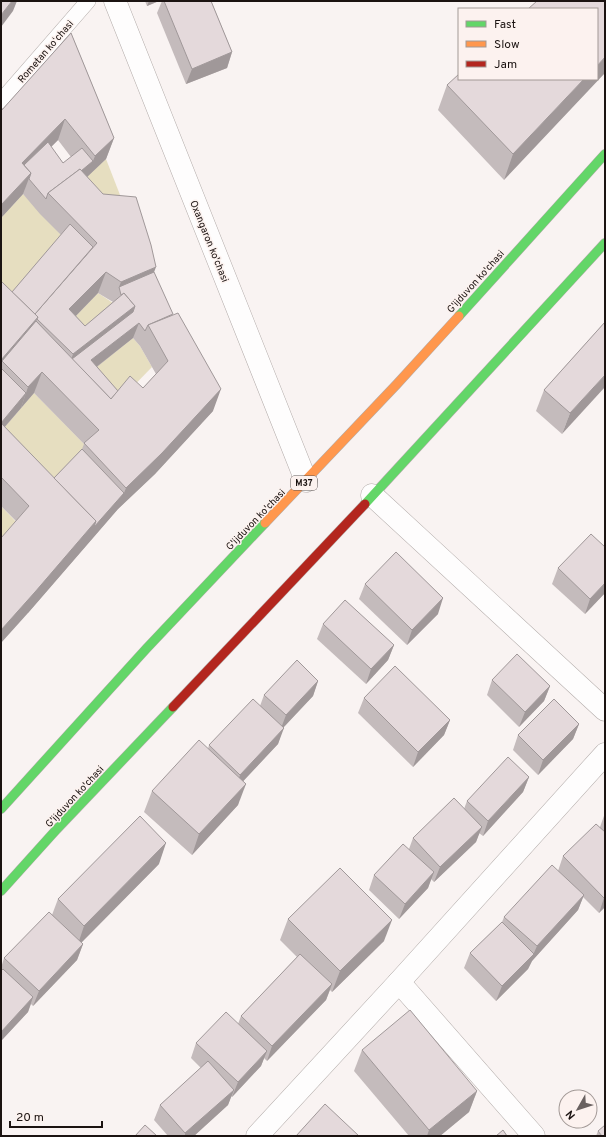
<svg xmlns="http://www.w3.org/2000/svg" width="606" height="1137" font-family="Overpass,sans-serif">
<rect width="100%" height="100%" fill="#f9f3f2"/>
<g fill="#e6dec0">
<path d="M 106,159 L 129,218 L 72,190 Z"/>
<path d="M 23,194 L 65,239 L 1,312 L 1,218 Z"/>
<path d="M 98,293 L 113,303 L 77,347 L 62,330 Z"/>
<path d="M 133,338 L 140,346 L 152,367 L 113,407 L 86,375 Z"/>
<path d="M 34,393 L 91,451 L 46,497 L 1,431 Z"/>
<path d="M 1,506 L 21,527 L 1,550 Z"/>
</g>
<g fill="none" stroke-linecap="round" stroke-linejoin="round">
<g stroke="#b3acaa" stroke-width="16">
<path id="lane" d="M 1,101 L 88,1"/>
</g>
<g stroke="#b3acaa" stroke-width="23">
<g id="street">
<path d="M 115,1 L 306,481"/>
<path d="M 372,495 L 605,710"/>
<path d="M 399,982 L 534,1136"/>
<path d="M 257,1136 L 399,982 L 605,754"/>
</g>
</g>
<g stroke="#b3acaa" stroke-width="10">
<g id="fast">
<path d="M 459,316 L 605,154"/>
<path d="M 365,504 L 605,243"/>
<path d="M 1,809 L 146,649 L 265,523"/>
<path d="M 1,891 L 56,830 L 173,707"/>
</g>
</g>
<g stroke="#b3acaa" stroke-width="10">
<path id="slow" d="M 265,523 L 397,384 L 459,316"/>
</g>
<g stroke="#b3acaa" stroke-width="10">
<path id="jam" d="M 173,707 L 365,504"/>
</g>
<use href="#lane" stroke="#fefdfd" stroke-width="15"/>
<use href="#street" stroke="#fefdfd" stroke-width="22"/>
<use href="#fast" stroke="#63d668" stroke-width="9"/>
<use href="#slow" stroke="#ff974d" stroke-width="9"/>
<use href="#jam" stroke="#b3261e" stroke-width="9"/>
</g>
<g fill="#c4bbbc" fill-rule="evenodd">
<path d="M 145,1 L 159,1 L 147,6 Z"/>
<path d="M 162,1 L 211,1 L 232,52 L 227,68 L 186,84 L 157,13 Z"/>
<path d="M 605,1 L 504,180 L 438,110 L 447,85 Z"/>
<path d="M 71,33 L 114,138 L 106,159 L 87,177 L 153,272 L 213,411 L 155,474 L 118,509 L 28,613 L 16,521 L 1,506 L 1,281 L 12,292 L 61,235 L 40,214 L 23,194 L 1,218 L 1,111 ZM 58,140 L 71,157 L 63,163 L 51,147 ZM 98,293 L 113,302 L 85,326 L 76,316 ZM 133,338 L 140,346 L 156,374 L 143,388 L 118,391 L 97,367 ZM 34,393 L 84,444 L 82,449 L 54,478 L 5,427 Z"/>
<path d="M 605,322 L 562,434 L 536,411 L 544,390 Z"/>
<path d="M 558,568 L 605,593 L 585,614 L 552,584 Z"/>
<path d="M 365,584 L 438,614 L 407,645 L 359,599 Z"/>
<path d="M 323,624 L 394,645 L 388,660 L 366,684 L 317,639 Z"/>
<path d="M 492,680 L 550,686 L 544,701 L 519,727 L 487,695 Z"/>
<path d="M 318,681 L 313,696 L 283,728 L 278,744 L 243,781 L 238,805 L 192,855 L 144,812 L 152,791 L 208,749 L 209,745 L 260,706 L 264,695 Z"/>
<path d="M 364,698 L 450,720 L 444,735 L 413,767 L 358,713 Z"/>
<path d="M 579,724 L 573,739 L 538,775 L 513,750 L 518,735 Z"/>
<path d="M 529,777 L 523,792 L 483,836 L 479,833 L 476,842 L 434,882 L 431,879 L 428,888 L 399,919 L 369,890 L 374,875 L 409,849 L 413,838 L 464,809 L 467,801 Z"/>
<path d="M 605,813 L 605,907 L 599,913 L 583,897 L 578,910 L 532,961 L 528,969 L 496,1001 L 464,968 L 470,953 L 502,922 L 504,917 L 558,871 L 563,856 L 600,827 Z"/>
<path d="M 159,864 L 81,943 L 83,944 L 77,960 L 33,1006 L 31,1004 L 28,1012 L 1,1041 L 1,968 L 4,958 L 52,915 L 58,899 Z"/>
<path d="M 288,919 L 384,941 L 332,992 L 330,990 L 326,1000 L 267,1061 L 264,1058 L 261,1066 L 232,1097 L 231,1096 L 228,1105 L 194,1136 L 168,1136 L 154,1120 L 160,1105 L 201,1068 L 191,1058 L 196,1043 L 238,1024 L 241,1016 L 297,957 L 280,940 Z"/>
<path d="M 362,1050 L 477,1091 L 469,1112 L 440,1136 L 409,1136 L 354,1071 Z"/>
<path d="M 598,1131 L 602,1136 L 596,1136 Z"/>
</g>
<g fill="#a09899">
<path d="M 12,1 L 17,1 L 13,11 L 1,27 L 1,15 Z"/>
<path d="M 149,1 L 159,1 L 147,6 Z"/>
<path d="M 232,52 L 227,68 L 186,84 L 192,69 Z"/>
<path d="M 605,57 L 605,73 L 504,180 L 513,154 L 584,79 L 597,79 L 597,66 Z"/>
<path d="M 65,119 L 58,140 L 24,174 L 22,163 Z"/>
<path d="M 114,138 L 106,159 L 87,177 L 56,201 L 50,195 L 93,161 L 95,156 Z"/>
<path d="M 31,173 L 23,194 L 1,218 L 1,205 Z"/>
<path d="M 156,267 L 148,288 L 119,287 L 121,282 Z"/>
<path d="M 106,272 L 98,293 L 62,330 L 69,309 Z"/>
<path d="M 135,306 L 128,327 L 71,360 L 73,354 Z"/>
<path d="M 37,318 L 37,319 L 29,343 L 2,361 L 1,364 L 1,360 Z"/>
<path d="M 139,323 L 133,338 L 86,375 L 91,360 Z"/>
<path d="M 42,372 L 34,393 L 21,408 L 28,387 Z"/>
<path d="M 605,375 L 605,387 L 562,434 L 570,413 Z"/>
<path d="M 221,389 L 213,411 L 155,474 L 118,509 L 28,613 L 1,643 L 1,630 L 96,521 L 124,493 L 126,488 Z"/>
<path d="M 26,393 L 21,408 L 1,431 L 1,423 Z"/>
<path d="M 605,583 L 605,593 L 585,614 L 590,599 Z"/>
<path d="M 443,598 L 438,614 L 407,645 L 412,630 Z"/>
<path d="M 394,645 L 388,660 L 366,684 L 371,669 Z"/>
<path d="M 318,681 L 313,696 L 280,731 L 286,715 Z"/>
<path d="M 550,686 L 544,701 L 519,727 L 525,712 Z"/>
<path d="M 450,720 L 444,735 L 413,767 L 418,752 Z"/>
<path d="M 579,724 L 573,739 L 538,775 L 543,760 Z"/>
<path d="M 284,728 L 278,744 L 235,790 L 240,775 Z"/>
<path d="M 529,777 L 523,792 L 483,836 L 488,821 Z"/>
<path d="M 246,784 L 238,805 L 192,855 L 199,834 Z"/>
<path d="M 482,827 L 476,842 L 434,882 L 440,867 Z"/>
<path d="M 166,843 L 159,864 L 77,947 L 84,926 Z"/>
<path d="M 434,872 L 428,888 L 399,919 L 405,904 Z"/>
<path d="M 584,895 L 578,910 L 532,961 L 528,969 L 496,1001 L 502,986 L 533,955 L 537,946 Z"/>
<path d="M 604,898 L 605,898 L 605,907 L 599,913 Z"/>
<path d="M 392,920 L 384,941 L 332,992 L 340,971 Z"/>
<path d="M 83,944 L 77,960 L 33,1006 L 39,991 Z"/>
<path d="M 332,984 L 326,1000 L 267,1061 L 272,1046 Z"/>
<path d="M 33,997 L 28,1012 L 1,1041 L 1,1032 Z"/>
<path d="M 267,1051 L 261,1066 L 232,1097 L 238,1082 Z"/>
<path d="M 234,1090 L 228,1105 L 194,1136 L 185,1136 L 185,1133 Z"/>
<path d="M 477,1091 L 469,1112 L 440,1136 L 427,1136 L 429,1130 Z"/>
</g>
<g fill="#e4d9db" stroke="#a09899">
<path d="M 1,1 L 12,1 L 1,15 Z"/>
<path d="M 164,1 L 211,1 L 232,52 L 192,69 Z"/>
<path d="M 537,1 L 605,1 L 605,57 L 597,66 L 597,9 L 528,9 Z"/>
<path d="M 71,33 L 114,138 L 95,156 L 65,119 L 22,163 L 31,173 L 1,205 L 1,111 Z"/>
<path d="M 459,74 L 459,79 L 584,79 L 513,154 L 447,85 Z"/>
<path d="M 48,142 L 63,163 L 82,148 L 93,161 L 81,171 L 80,169 L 48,193 L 46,199 L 29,179 L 31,173 L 24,165 Z"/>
<path d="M 80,169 L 103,194 L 136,197 L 151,245 L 156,267 L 121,282 L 106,272 L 69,309 L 85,326 L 124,293 L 135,306 L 73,354 L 37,319 L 38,317 L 35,314 L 97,243 L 48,193 Z"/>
<path d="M 70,224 L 93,247 L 35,314 L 12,292 Z"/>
<path d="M 154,272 L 173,314 L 148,325 L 145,331 L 139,323 L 91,360 L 118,391 L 111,399 L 72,359 L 133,312 L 135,306 L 124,293 L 121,295 L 119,287 Z"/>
<path d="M 1,281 L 38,317 L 1,360 Z"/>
<path d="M 178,313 L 221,389 L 162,453 L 126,488 L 84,443 L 99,430 L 42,372 L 28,387 L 2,361 L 36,321 L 111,399 L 130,376 L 143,388 L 168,361 L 148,325 Z"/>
<path d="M 605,322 L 605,375 L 570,413 L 544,390 Z"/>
<path d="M 1,368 L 26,393 L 1,423 Z"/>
<path d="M 1,423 L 96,521 L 35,592 L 1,630 L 1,538 L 29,506 L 1,477 Z"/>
<path d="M 82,449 L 124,493 L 94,527 L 96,521 L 54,478 Z"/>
<path d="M 591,534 L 605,547 L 605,583 L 590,599 L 558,568 Z"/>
<path d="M 396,552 L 443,598 L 412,630 L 365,584 Z"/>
<path d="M 345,600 L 394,645 L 371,669 L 323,624 Z"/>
<path d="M 517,654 L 550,686 L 525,712 L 492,680 Z"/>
<path d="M 297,660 L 318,681 L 286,715 L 264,695 Z"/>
<path d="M 395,666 L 450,720 L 418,752 L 364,698 Z"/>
<path d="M 253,699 L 284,728 L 240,775 L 209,745 Z"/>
<path d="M 554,699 L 579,724 L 543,760 L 518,735 Z"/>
<path d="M 199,740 L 246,784 L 199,834 L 152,791 Z"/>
<path d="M 508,757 L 529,777 L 488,821 L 467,801 Z"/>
<path d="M 454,798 L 482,827 L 440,867 L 413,838 Z"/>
<path d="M 140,816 L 166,843 L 84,926 L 58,899 Z"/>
<path d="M 596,824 L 605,832 L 605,898 L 604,898 L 563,856 Z"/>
<path d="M 403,844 L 434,872 L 405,904 L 374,875 Z"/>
<path d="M 552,865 L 584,895 L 537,946 L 504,917 Z"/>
<path d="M 340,868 L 392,920 L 340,971 L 288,919 Z"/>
<path d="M 49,912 L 83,944 L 39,991 L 4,958 Z"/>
<path d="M 502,922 L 534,954 L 502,986 L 470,953 Z"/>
<path d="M 300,954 L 332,984 L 272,1046 L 241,1016 Z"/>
<path d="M 3,969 L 33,997 L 1,1032 L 1,971 Z"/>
<path d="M 410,1010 L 477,1091 L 429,1130 L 362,1050 Z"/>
<path d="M 226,1012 L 267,1051 L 238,1082 L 196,1043 Z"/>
<path d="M 208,1061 L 234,1090 L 185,1133 L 160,1105 Z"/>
<path d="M 325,1104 L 359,1136 L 296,1136 Z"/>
<path d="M 145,1125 L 157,1136 L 135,1136 Z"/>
<path d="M 605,1125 L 605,1136 L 602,1136 L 598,1131 Z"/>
<path d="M 503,1130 L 507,1136 L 496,1136 Z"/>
</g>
<g text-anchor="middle" stroke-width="3" stroke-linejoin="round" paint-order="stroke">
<rect fill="#fcf2ef" stroke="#5e5654" stroke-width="1" x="291" y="476" width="26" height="14" rx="3"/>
<g font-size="9" font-weight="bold" fill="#1b1311">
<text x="304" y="486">M37</text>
</g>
<g font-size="10" fill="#1b1311" stroke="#fcf2ef">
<text transform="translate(45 51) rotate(-49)" y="4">Rometan koʻchasi</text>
<text transform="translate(210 241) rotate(68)" y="4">Oxangaron ko'chasi</text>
<text transform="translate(475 281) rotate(-48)" y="4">G'ijduvon ko'chasi</text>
<text transform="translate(255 519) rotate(-46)" y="4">G'ijduvon ko'chasi</text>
<text transform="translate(74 796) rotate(-47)" y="4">G'ijduvon ko'chasi</text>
</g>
</g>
<rect width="606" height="1137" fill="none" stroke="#1b1311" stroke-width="4"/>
<rect x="458" y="8" width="140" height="72" fill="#fcf2ef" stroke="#a29996"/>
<rect x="466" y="21" width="20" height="6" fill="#63d668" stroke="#a29996"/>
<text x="494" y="28" font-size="12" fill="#1b1311">Fast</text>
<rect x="466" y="41" width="20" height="6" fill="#ff974d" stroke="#a29996"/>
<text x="494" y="48" font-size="12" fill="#1b1311">Slow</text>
<rect x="466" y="61" width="20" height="6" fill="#b3261e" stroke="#a29996"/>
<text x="494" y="68" font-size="12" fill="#1b1311">Jam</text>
<g transform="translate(578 1109) rotate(231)"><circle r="19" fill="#fcf2ef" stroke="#a29996"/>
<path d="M0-3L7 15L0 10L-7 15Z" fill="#696160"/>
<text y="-6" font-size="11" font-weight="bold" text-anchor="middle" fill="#1b1311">N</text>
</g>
<path d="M10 1121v6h92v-6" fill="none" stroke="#1b1311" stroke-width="2"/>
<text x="16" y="1121" font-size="12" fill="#1b1311" stroke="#fcf2ef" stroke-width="3" paint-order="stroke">20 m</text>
</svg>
